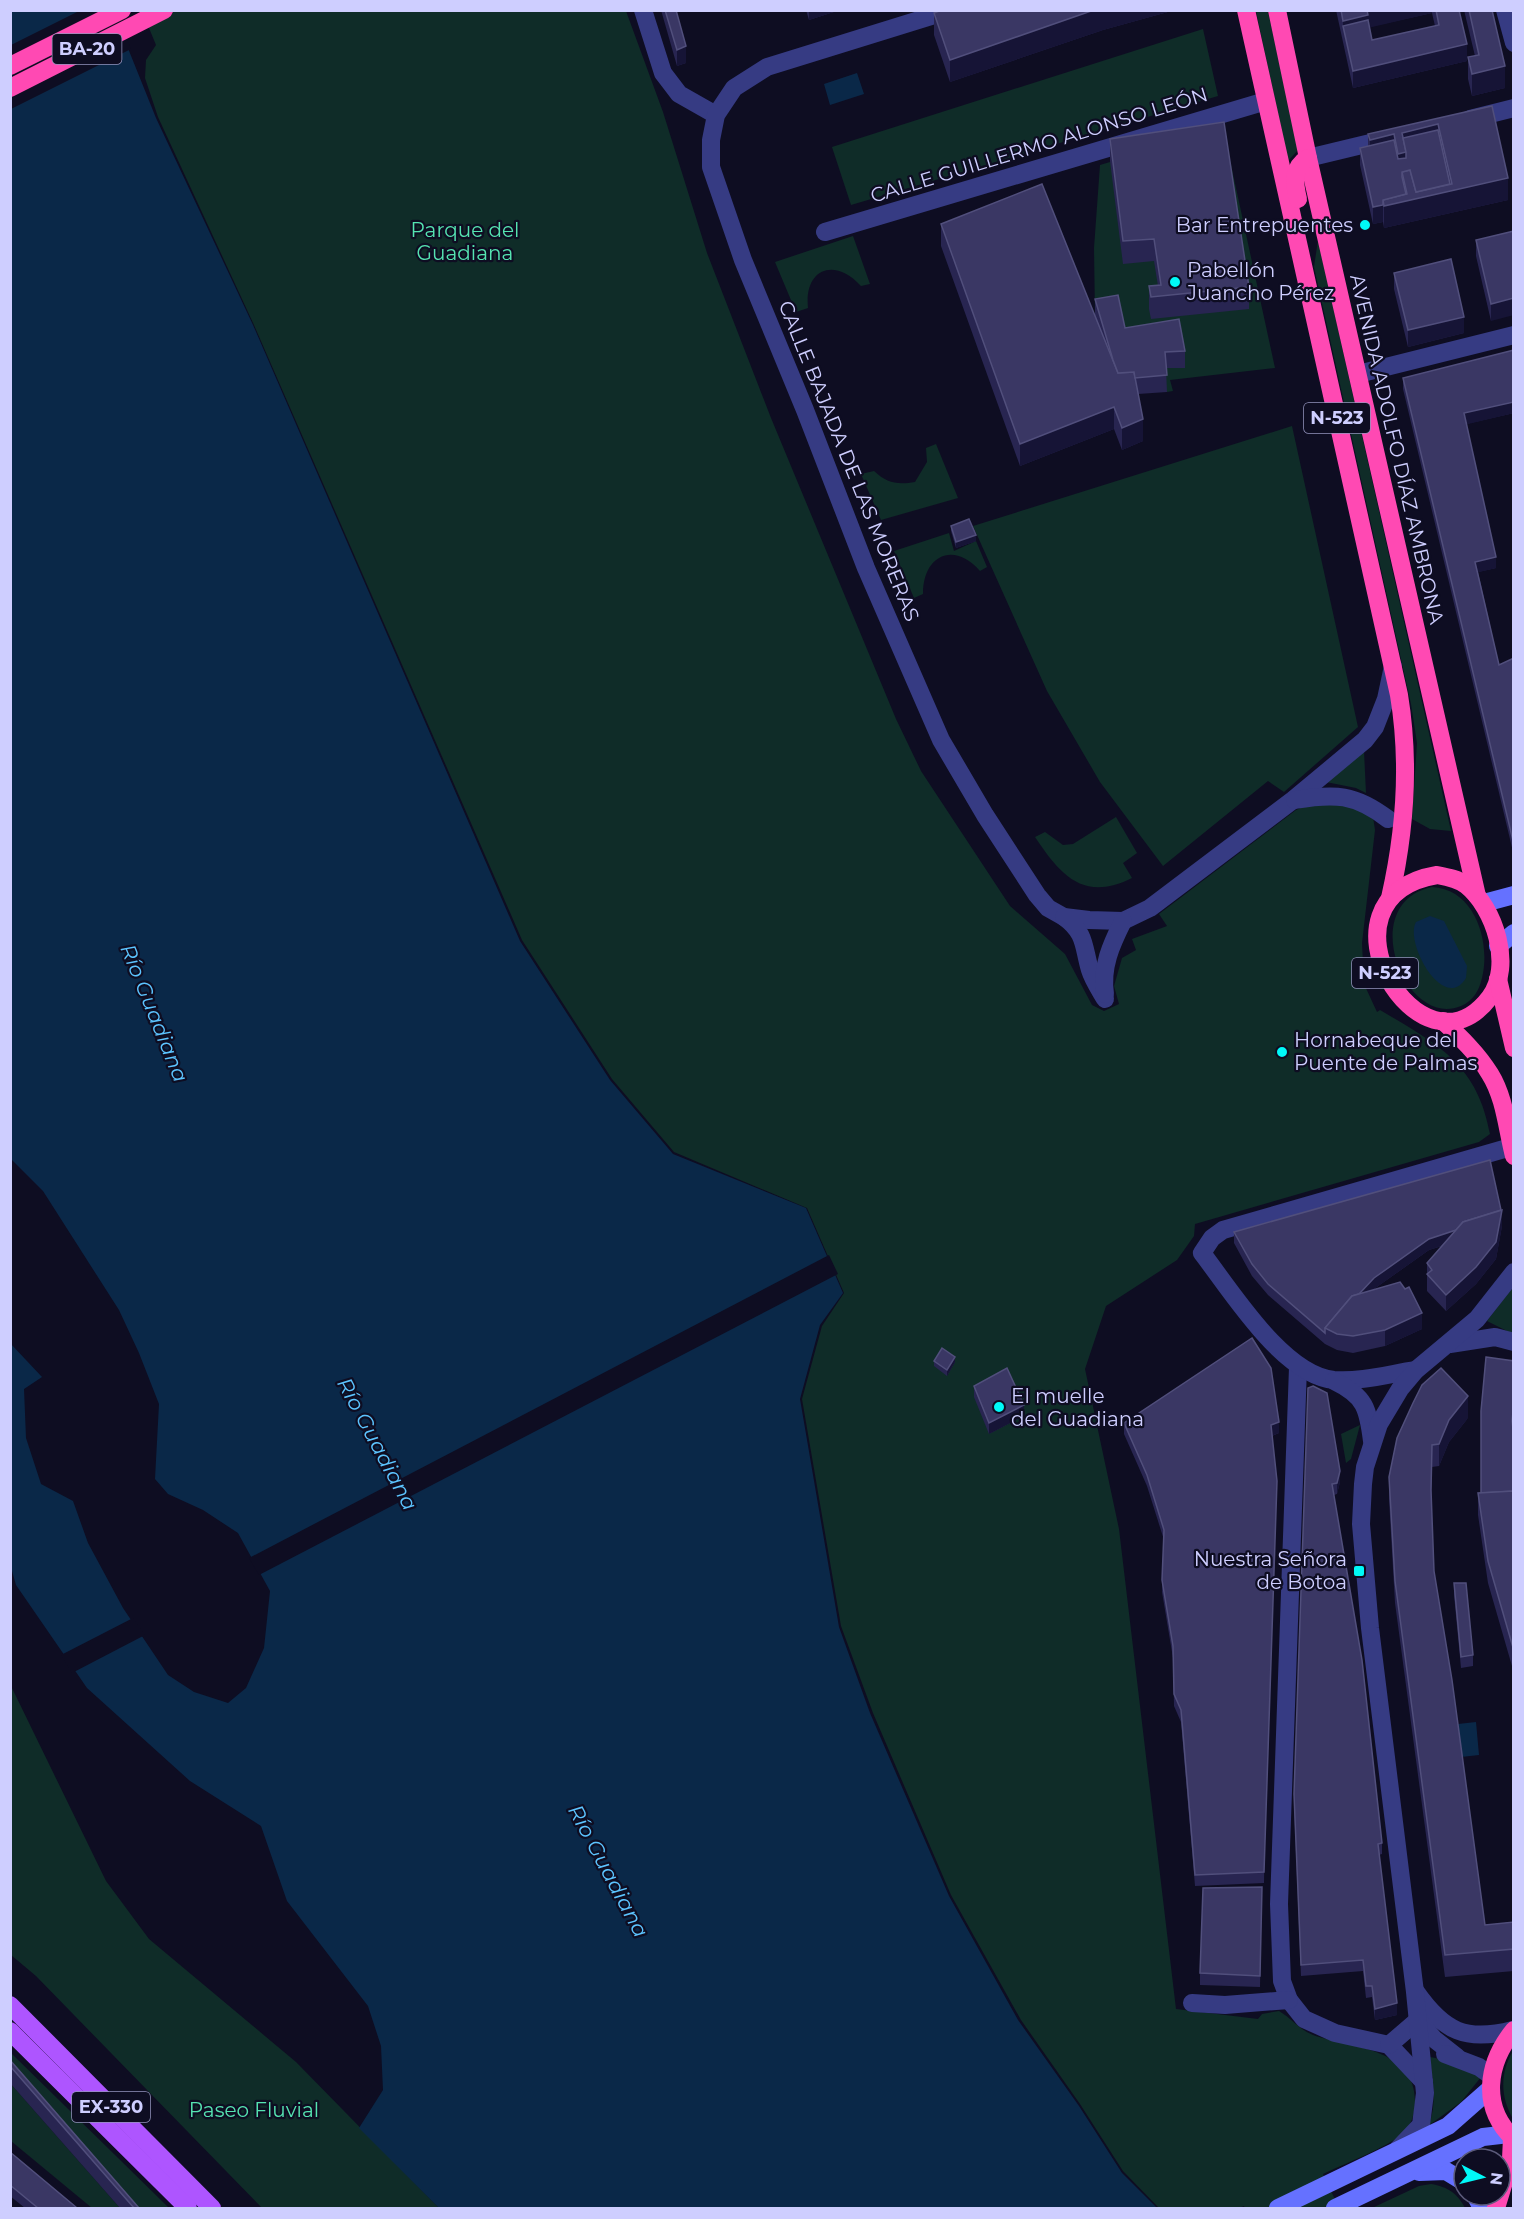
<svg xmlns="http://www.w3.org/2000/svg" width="1524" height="2219" font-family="Montserrat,sans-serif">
<rect width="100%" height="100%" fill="#0e0d22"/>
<g fill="#0f2c28">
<path d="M 142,11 L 626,11 L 663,112 L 707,253 L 771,418 L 896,719 L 921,771 L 1010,906 L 1065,954 L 1092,1005 L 1104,1011 L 1119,1004 L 1114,986 L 1122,958 L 1136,950 L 1132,939 L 1167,926 L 1159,914 L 1296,810 C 1329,796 1343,803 1373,817 L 1375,830 L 1362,943 L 1364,984 L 1377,1012 L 1380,1010 C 1437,1044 1477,1063 1490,1134 L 1479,1142 L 1195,1224 L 1194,1236 L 1177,1260 L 1106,1306 L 1085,1369 L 1119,1529 L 1176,2009 L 1258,2019 L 1262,2014 L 1279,2011 C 1291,2018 1300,2030 1313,2035 C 1349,2048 1416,2047 1415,2102 C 1415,2114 1411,2127 1401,2135 C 1387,2147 1342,2165 1323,2174 L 1339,2208 L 1245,2208 L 1244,2206 L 1239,2208 L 1159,2208 L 1123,2171 L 1080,2104 L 1021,2020 L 951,1895 L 873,1713 L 841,1626 L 802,1399 L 822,1326 L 844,1293 L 807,1208 L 674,1152 L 612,1079 L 522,940 L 254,325 L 158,117 L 145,78 L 146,60 L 156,45 Z"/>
<path d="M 1256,11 L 1268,11 L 1298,150 L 1288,161 Z"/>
<path d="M 1203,29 L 1218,96 L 851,205 L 832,147 Z"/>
<path d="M 1223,128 L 1275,368 L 1170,380 L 1173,391 L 1167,392 L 1095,316 L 1094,248 L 1100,165 Z"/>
<path d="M 853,236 L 870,284 L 861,286 C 835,257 804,268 808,308 L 796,312 L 775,262 Z"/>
<path d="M 1318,240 L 1451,831 L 1430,829 L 1412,819 L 1417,743 L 1411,704 L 1314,267 Z"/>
<path d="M 1292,426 L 1358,727 L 1284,792 L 1268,781 L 1163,866 L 1100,782 L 1047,691 L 973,526 Z"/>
<path d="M 936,444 L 958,498 L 881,520 L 861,474 L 874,471 C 887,483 897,485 915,482 L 927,462 L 926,448 Z"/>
<path d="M 949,533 L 954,551 L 976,541 L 987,567 L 980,571 C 954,541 923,555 923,594 L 914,598 L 894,551 Z"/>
<path d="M 1364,751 L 1366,793 L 1356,788 L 1326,782 Z"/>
<path d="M 1116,817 L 1137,853 L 1123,863 L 1132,878 C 1084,902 1061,876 1035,837 L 1045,832 L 1063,845 L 1073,844 Z"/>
<path d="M 1432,887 C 1475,889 1491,942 1482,978 C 1479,991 1473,1001 1461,1006 C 1405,1030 1355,903 1432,887 Z"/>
<path d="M 1513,1287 L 1513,1334 L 1487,1321 Z"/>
<path d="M 1360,1425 L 1351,1459 L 1346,1463 L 1341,1434 Z"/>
<path d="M 11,1686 L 106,1881 L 149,1939 L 296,2062 L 439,2208 L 262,2208 L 36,1976 L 11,1955 Z"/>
<path d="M 1513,2051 L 1513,2119 C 1500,2097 1500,2072 1513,2051 Z"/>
<path d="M 10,2052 L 169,2208 L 125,2208 L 11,2077 Z"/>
<path d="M 1430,2057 L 1462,2063 L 1481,2077 L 1461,2102 L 1428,2126 C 1438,2106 1432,2079 1430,2057 Z"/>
<path d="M 10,2083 L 120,2208 L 92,2208 L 11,2141 Z"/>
<path d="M 1431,2184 C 1448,2187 1457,2193 1465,2208 L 1372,2208 L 1419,2186 Z"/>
</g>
<g fill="#0a2848">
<path d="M 11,11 L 113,11 L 156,118 L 253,325 L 520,941 L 610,1080 L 673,1154 L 806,1208 L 843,1293 L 820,1325 L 800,1399 L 839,1627 L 870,1713 L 949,1896 L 1018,2020 L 1079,2106 L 1122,2173 L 1157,2208 L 439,2208 L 359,2128 L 383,2090 L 381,2046 L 368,2006 L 287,1901 L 261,1826 L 190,1781 L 87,1688 L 16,1585 L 10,1564 L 10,1343 L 42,1377 L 24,1389 L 26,1438 L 41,1484 L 73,1501 L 88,1543 L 123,1608 L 168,1675 L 194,1692 L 228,1703 L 246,1688 L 264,1648 L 270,1591 L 238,1533 L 203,1510 L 168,1494 L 155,1479 L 159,1404 L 139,1353 L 119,1310 L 43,1191 L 11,1159 Z"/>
<path d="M 857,73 L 864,94 L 830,105 L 824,84 Z"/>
<path d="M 1430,916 L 1444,921 L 1467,966 L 1466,978 C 1444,1014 1404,943 1416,922 Z"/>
<path d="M 1476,1722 L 1479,1755 L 1461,1757 L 1458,1724 Z"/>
</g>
<g fill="#0e0d22">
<path d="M 116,10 L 131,49 L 11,109 L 11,45 L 79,11 Z"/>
<path d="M 829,1255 L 838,1274 L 259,1575 L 249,1558 Z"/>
<path d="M 133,1618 L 145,1635 L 72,1673 L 61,1655 Z"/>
</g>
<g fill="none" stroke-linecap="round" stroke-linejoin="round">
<g stroke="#363b83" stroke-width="18">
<path d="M 643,10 L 663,73 L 679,94 L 716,115"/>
<path d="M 951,10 L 767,67 L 734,88 L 716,115 L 711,140 L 711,167 L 743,260 L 805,410 L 866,568 L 941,740 L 985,815 L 1037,895 L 1048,908 L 1064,917 L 1089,920 L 1123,921 L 1150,908 L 1293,800 L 1365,740 L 1375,727 L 1386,699 L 1393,666"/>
<path d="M 1505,10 L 1514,43"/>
<path d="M 1470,119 L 1514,108"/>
<path d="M 1308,158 L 1391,138"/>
<path d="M 825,232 L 1266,101"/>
<path d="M 1358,374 L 1514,335"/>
<path d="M 1295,800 C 1335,793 1355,794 1388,819"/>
<path d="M 1064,917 C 1086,933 1083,946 1090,970 C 1093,980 1100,990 1105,999"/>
<path d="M 1105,994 C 1101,967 1111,945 1123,921"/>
<path d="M 1450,1344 L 1495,1337 L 1514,1342"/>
<path d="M 1298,1367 L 1279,1904 L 1282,1981 L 1289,2000 L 1304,2019 L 1335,2033 L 1389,2045 L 1424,2082"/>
<path d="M 1416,1370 C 1389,1374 1361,1382 1334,1380 C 1283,1375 1232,1292 1202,1253 L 1212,1238 L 1223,1230 L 1511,1147"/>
<path d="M 1334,1381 C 1365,1396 1368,1408 1372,1441"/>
<path d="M 1416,1992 C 1444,2032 1466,2042 1513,2030"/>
<path d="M 1192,2003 L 1225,2005 L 1289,2000"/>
<path d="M 1389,2045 L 1418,2020 L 1434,2039 L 1457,2057"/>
<path d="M 1445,2054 L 1479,2067 L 1490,2075"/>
<path d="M 1398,2149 L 1421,2125 L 1425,2093 L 1415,1992 L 1370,1628 L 1361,1524 L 1363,1484 L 1365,1467 L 1379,1424 L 1400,1389 L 1416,1370 L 1477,1319 L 1514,1272"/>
</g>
<g stroke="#6571ff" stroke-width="18">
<path d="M 1484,903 L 1514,895"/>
<path d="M 1498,946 L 1514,933"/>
<path d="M 1419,2172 L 1446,2171 L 1464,2182"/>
<path d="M 1475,2195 L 1482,2208"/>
<path d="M 1278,2208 L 1448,2126 L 1490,2089"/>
<path d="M 1335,2208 L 1483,2137 L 1509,2134"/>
</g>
<g stroke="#ae55ff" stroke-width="18">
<path d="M 10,2005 L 212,2208"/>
<path d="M 10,2031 L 188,2208"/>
</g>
<g stroke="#ff49b3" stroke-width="18">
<path d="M 1246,10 L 1399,695 C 1410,762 1405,832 1390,898"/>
<path d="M 1277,10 L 1308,158 L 1477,896"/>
<path d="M 10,66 L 122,10"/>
<path d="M 10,88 L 164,10"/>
<path d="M 1298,199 C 1294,182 1292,168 1308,158"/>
<path d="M 1437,875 C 1447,877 1458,879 1466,885 C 1495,908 1513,966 1490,997 C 1421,1089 1306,897 1437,875 Z"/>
<path d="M 1498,979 L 1514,1048"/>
<path d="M 1443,1021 C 1460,1037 1478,1054 1490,1074 C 1505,1098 1507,1129 1514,1156"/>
<path d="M 1514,2030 C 1487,2063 1480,2107 1514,2139"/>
<path d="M 1496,2208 L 1511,2159 L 1512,2138"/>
</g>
</g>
<g fill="#282551" fill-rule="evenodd">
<path d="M 661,10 L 676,10 L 686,63 L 677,66 Z"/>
<path d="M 806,10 L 840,10 L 809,20 Z"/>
<path d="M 942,10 L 1175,10 L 1103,30 L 950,82 L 934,35 L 934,13 Z"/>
<path d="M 1336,10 L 1459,10 L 1467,61 L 1353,88 ZM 1432,13 L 1435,26 L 1372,40 L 1369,27 Z"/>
<path d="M 1464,10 L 1492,10 L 1505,88 L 1472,96 L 1468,79 L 1468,57 L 1475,56 Z"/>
<path d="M 1492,106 L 1508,200 L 1384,228 L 1383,222 L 1373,224 L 1360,165 L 1360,148 L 1368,146 L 1368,134 Z"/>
<path d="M 1110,139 L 1249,287 L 1249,309 L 1151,319 L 1149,309 L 1149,286 L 1158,286 L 1154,261 L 1123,264 L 1110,161 Z"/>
<path d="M 941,224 L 1095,316 L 1095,299 L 1125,328 L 1185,351 L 1185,368 L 1166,368 L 1167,392 L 1138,394 L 1143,441 L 1122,450 L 1114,429 L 1020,466 L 941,246 Z"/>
<path d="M 1514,231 L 1491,321 L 1476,256 L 1476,240 Z"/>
<path d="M 1394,273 L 1464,333 L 1408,347 L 1394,289 Z"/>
<path d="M 1514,350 L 1514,413 L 1466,424 L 1496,568 L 1478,572 L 1499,665 L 1514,658 L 1514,856 L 1403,389 L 1403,378 Z"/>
<path d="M 951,526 L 976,541 L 956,548 L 951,531 Z"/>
<path d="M 1502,1226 L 1496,1259 L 1476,1284 L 1446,1311 L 1427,1291 L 1427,1263 L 1442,1246 L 1429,1250 L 1374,1289 L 1373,1290 L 1422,1329 L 1385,1346 L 1353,1353 L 1337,1350 L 1325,1344 L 1268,1295 L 1252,1276 L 1234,1243 L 1234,1232 Z"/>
<path d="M 934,1361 L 955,1362 L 947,1376 L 934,1366 Z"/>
<path d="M 974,1386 L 1024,1416 L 989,1434 L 974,1397 Z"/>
<path d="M 1313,1386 L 1340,1482 L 1337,1494 L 1334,1495 L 1382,1843 L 1382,1854 L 1379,1855 L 1397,2015 L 1375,2020 L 1372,1997 L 1366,1998 L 1363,1971 L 1301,1976 L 1294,1805 Z"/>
<path d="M 1468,1418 L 1449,1442 L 1439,1466 L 1432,1467 L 1431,1500 L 1434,1571 L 1485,1925 L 1514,1922 L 1514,1971 L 1445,1977 L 1395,1603 L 1389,1499 L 1389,1477 Z"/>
<path d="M 1124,1423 L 1279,1433 L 1272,1436 L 1264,1883 L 1195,1886 L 1181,1722 L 1174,1706 L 1173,1658 L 1162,1592 L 1164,1540 L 1147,1486 L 1124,1434 Z"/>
<path d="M 1513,1429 L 1514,1437 L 1514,1673 L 1488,1583 L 1478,1515 L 1478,1493 L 1481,1493 Z"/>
<path d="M 1454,1583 L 1473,1655 L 1473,1666 L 1461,1668 L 1454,1595 Z"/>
<path d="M 1262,1887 L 1260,1987 L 1200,1985 L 1200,1973 Z"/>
<path d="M 10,2060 L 139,2208 L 120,2208 L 10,2083 Z"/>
<path d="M 10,2152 L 77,2208 L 25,2208 L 10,2196 Z"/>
</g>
<g fill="#161436">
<path d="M 809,10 L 840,10 L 809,20 Z"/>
<path d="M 1094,10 L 1175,10 L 1103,30 L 950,82 L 950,60 Z"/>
<path d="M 1366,10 L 1432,10 L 1432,13 L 1368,28 L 1343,26 L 1343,43 L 1343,21 Z"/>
<path d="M 1467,44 L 1467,61 L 1353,88 L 1353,71 Z"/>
<path d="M 686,46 L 686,63 L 677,66 L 677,50 Z"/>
<path d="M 1505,66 L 1505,88 L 1472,96 L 1472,74 Z"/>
<path d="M 1438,124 L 1438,146 L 1406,174 L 1398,176 L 1398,154 L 1402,133 Z"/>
<path d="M 1394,134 L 1394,156 L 1370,162 L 1370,140 Z"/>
<path d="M 1508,178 L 1508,200 L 1384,228 L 1384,205 Z"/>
<path d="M 1383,205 L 1383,222 L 1373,224 L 1373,207 Z"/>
<path d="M 1514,298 L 1514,315 L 1491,321 L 1491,304 Z"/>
<path d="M 1464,317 L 1464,333 L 1408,347 L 1408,330 Z"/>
<path d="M 1514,402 L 1514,413 L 1464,425 L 1464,413 Z"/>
<path d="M 1114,407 L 1114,429 L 1020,466 L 1020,444 Z"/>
<path d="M 1143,419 L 1143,441 L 1122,450 L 1122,428 Z"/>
<path d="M 976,535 L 976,541 L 956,548 L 956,542 Z"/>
<path d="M 1496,557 L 1496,568 L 1475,573 L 1475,562 Z"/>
<path d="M 1502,1210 L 1502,1226 L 1496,1259 L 1476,1284 L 1446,1311 L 1446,1295 L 1499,1227 L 1429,1250 L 1374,1289 L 1335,1333 L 1328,1329 L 1374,1278 L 1429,1239 Z"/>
<path d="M 1422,1313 L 1422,1329 L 1385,1346 L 1385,1330 Z"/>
<path d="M 955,1357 L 955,1362 L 947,1376 L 947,1370 Z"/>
<path d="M 1468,1396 L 1468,1418 L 1449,1442 L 1439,1466 L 1439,1444 L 1449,1420 Z"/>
<path d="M 1024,1405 L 1024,1416 L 989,1434 L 989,1423 Z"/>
<path d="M 1279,1422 L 1279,1433 L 1271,1436 L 1271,1425 Z"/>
<path d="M 1340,1471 L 1340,1482 L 1337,1494 L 1337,1483 Z"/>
<path d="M 1397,2003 L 1397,2015 L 1375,2020 L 1375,2009 Z"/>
</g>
<g fill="#3a3764" stroke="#514f7c" stroke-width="1.5">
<path d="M 665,10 L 676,10 L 686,46 L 677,50 Z"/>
<path d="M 942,10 L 1094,10 L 950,60 L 934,13 Z"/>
<path d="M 1341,10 L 1367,10 L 1368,15 L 1343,21 Z"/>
<path d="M 1436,10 L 1459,10 L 1467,44 L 1353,71 L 1343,26 L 1368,20 L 1372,40 L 1439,25 Z"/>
<path d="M 1469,10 L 1492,10 L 1505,66 L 1472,74 L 1468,57 L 1479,55 Z"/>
<path d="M 1492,106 L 1508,178 L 1384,206 L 1383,200 L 1407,194 L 1402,172 L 1410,170 L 1416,192 L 1452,184 L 1438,124 L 1402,133 L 1406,152 L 1398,154 L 1394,134 L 1370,140 L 1368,134 Z"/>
<path d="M 1224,122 L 1249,287 L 1151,297 L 1149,286 L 1161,285 L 1154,239 L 1123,241 L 1110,139 Z"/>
<path d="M 1438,130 L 1450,184 L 1416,192 L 1410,170 L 1402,172 L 1402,177 L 1406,194 L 1383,200 L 1383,205 L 1373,207 L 1360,148 L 1394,140 L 1398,159 L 1406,158 L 1406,152 L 1403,138 Z"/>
<path d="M 1042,184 L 1118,373 L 1134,372 L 1143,419 L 1122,428 L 1114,407 L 1020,444 L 941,224 Z"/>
<path d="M 1514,231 L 1514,298 L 1491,304 L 1476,240 Z"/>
<path d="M 1451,259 L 1464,317 L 1408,330 L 1394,273 Z"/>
<path d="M 1118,295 L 1125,328 L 1179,319 L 1185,351 L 1165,352 L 1167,375 L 1135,378 L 1134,372 L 1118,373 L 1113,360 L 1095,299 Z"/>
<path d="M 1514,350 L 1514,402 L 1464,413 L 1496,557 L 1475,562 L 1499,665 L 1514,658 L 1514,845 L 1403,378 Z"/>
<path d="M 969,519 L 976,535 L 956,542 L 951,526 Z"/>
<path d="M 1490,1160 L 1501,1210 L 1463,1222 L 1456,1230 L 1429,1239 L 1374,1278 L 1359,1294 L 1352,1296 L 1325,1328 L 1325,1333 L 1268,1284 L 1252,1264 L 1234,1232 Z"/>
<path d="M 1502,1210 L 1496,1242 L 1476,1267 L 1446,1295 L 1427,1274 L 1432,1270 L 1427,1263 L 1463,1222 Z"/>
<path d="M 1400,1282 L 1405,1289 L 1409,1287 L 1422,1313 L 1385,1330 L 1353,1336 L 1337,1334 L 1325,1328 L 1352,1296 Z"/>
<path d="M 1252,1338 L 1271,1368 L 1279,1422 L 1271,1425 L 1277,1481 L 1264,1872 L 1195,1875 L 1181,1710 L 1174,1694 L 1173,1646 L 1162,1580 L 1164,1530 L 1147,1475 L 1124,1423 Z"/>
<path d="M 942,1348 L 955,1357 L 947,1370 L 934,1361 Z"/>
<path d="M 1486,1357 L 1514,1361 L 1514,1403 L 1512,1421 L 1514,1437 L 1514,1491 L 1481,1493 L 1481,1411 Z"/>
<path d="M 1007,1368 L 1024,1405 L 989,1423 L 974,1386 Z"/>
<path d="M 1441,1368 L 1468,1396 L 1449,1420 L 1439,1444 L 1432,1445 L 1431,1490 L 1434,1571 L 1452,1680 L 1485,1925 L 1514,1922 L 1514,1949 L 1445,1955 L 1395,1581 L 1389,1477 L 1397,1438 L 1413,1403 L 1422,1385 Z"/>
<path d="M 1313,1386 L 1327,1393 L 1340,1471 L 1337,1483 L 1332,1484 L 1362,1660 L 1382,1843 L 1378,1844 L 1397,2003 L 1375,2009 L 1372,1986 L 1366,1986 L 1363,1960 L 1301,1965 L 1294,1794 L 1308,1388 Z"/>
<path d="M 1514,1491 L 1514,1651 L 1488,1561 L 1478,1493 Z"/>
<path d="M 1454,1583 L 1466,1583 L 1473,1655 L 1461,1657 Z"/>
<path d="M 1262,1887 L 1260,1976 L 1200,1973 L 1203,1888 Z"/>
<path d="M 10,2060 L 139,2208 L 134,2208 L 10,2066 Z"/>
<path d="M 10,2152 L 77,2208 L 38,2208 L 10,2185 Z"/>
</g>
<g fill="#00f9f8" stroke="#0e0d22" stroke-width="2">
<circle cx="1365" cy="225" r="6"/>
<circle cx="1175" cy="282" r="6"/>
<circle cx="1282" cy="1052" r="6"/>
<circle cx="999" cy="1407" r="6"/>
<rect x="1353" y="1565" width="12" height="12" rx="3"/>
</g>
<g text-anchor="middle" stroke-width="4.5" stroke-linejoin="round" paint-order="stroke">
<g fill="#0e0d22" stroke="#9494bd" stroke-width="1.5">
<rect x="52.5" y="34" width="69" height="30" rx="4.5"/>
<rect x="1304" y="403" width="66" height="30" rx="4.5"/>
<rect x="1352" y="958" width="66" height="30" rx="4.5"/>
<rect x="72" y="2092" width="78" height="30" rx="4.5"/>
</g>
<g font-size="18" font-weight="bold" fill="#ceceff">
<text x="87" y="55">BA-20</text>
<text x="1337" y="424">N-523</text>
<text x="1385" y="979">N-523</text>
<text x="111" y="2113">EX-330</text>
</g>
<g font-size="20" fill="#ceceff" stroke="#0e0d22">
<text transform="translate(1039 145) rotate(-17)" y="7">CALLE GUILLERMO ALONSO LEÓN</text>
<text transform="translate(1397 449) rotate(77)" y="7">AVENIDA ADOLFO DÍAZ AMBRONA</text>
<text transform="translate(849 461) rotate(68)" y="7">CALLE BAJADA DE LAS MORERAS</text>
</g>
<g font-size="20" fill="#ceceff" stroke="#0e0d22" text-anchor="start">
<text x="1353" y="232" text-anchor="end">Bar Entrepuentes</text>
<text x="1187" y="277">Pabellón<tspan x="1187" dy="23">Juancho Pérez</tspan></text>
<text x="1294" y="1047">Hornabeque del<tspan x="1294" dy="23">Puente de Palmas</tspan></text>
<text x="1011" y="1403">El muelle<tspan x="1011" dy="23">del Guadiana</tspan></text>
<text x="1347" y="1566" text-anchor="end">Nuestra Señora<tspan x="1347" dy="23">de Botoa</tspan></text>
</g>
<g font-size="20" fill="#55e3b1" stroke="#0e0d22">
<text x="465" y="237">Parque del<tspan x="465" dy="23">Guadiana</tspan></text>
<text x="254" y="2117">Paseo Fluvial</text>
</g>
<g font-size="21" font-style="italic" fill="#5cc4ff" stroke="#0e0d22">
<text transform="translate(154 1013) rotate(68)" y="7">Río Guadiana</text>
<text transform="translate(377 1444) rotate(62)" y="7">Río Guadiana</text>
<text transform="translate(608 1871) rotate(62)" y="7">Río Guadiana</text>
</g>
</g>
<rect width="1524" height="2219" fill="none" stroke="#ceceff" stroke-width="24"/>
<g transform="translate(1482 2177) rotate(97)"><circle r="28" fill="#0e0d22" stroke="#5b5a7a" stroke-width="1.5"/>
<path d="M0-4.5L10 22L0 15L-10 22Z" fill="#00f9f8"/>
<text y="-9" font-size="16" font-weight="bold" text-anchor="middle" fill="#ceceff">N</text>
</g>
</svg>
